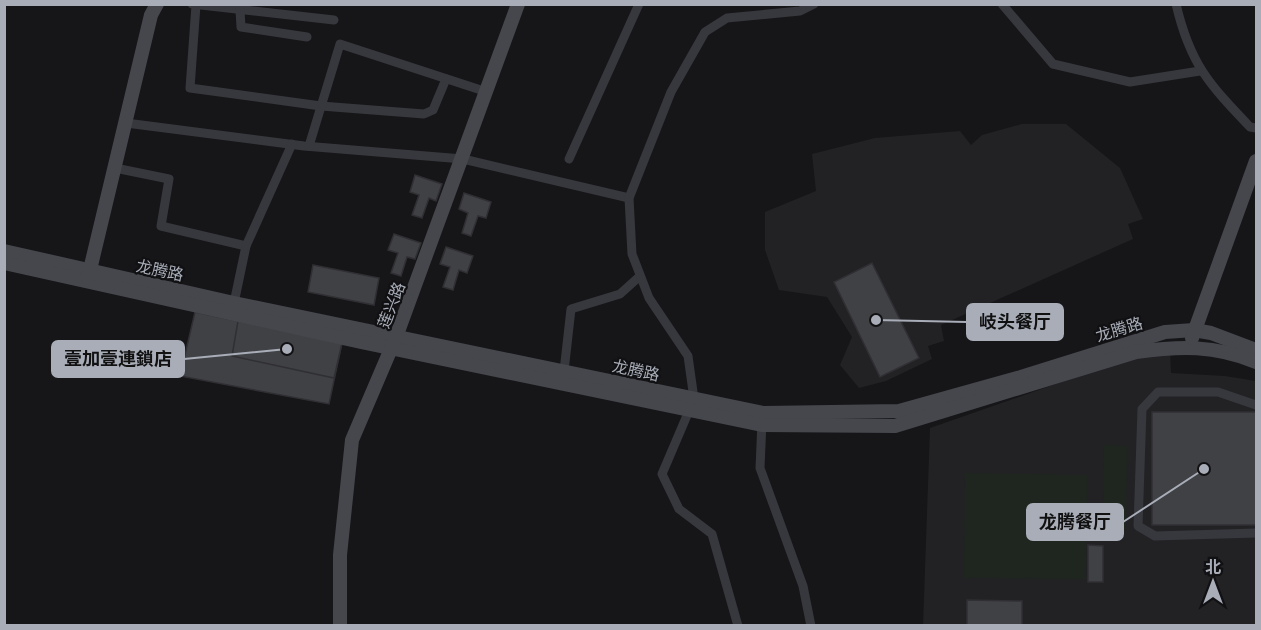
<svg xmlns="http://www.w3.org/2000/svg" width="1261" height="630" font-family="'DM Sans','Noto Sans SC',sans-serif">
<rect width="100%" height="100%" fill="#161618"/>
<g fill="#222225">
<path d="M 1022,124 L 1066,124 L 1120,168 L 1143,219 L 1128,224 L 1133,239 L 941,325 L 944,341 L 928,346 L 932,359 L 886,381 L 859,388 L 840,365 L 852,337 L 827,297 L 779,290 L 765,250 L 765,212 L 816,191 L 812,154 L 875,138 L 960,131 L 971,145 L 982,135 Z"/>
<path d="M 1170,351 L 1171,373 L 1225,376 L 1256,381 L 1256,625 L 923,626 L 930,428 L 1070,379 L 1111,359 Z"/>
</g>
<g fill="#1e261f">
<path d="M 1104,445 L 1127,446 L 1126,530 L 1103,529 Z"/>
<path d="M 965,473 L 1087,475 L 1086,579 L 964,578 Z"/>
</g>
<g fill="#404145" stroke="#303034" stroke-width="1.5">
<path d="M 415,175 L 442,184 L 436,201 L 429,198 L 422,218 L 412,215 L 419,195 L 410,192 Z"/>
<path d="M 464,193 L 491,202 L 486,218 L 478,216 L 471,236 L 462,233 L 468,213 L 459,209 Z"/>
<path d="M 394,234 L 421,243 L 415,259 L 407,257 L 401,276 L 391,273 L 398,253 L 388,250 Z"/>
<path d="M 446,247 L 473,256 L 467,273 L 459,270 L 453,290 L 443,287 L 450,267 L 440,264 Z"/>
<path d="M 872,263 L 919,358 L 880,377 L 834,282 Z"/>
<path d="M 313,265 L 379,278 L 374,305 L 308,292 Z"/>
<path d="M 195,312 L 342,343 L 329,404 L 180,376 Z"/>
<path d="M 238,321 L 342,343 L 334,378 L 232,356 Z"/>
<rect x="1152" y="412" width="104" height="113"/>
<path d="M 1088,545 L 1103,546 L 1103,582 L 1088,582 Z"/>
<path d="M 967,600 L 1022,601 L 1022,626 L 967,626 Z"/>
</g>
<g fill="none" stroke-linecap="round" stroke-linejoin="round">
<g stroke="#37383d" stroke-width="9">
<path d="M 192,4 L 334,20"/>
<path d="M 1002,4 L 1053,64 L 1130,82 L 1200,71"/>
<path d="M 1176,4 C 1190,64 1209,84 1250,127 L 1256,128"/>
<path d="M 196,5 L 190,88 L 321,106 L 424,114 L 433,110 L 446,79"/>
<path d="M 240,10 L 241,27 L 307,37"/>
<path d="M 126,123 L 304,146 L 463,159 L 629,198"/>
<path d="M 309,146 L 340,44 L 487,92"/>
<path d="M 569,159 L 639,4"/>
<path d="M 115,168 L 169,179 L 161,226 L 246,246"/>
<path d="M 234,303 L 246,246 L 292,144"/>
<path d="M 564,371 L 571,309 L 620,294 L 640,276"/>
<path d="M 1256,405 L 1218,392 L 1158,392 L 1142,409 L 1138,526 L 1155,536 L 1256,533"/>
<path d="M 762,421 L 760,468 L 803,586 L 811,626"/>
<path d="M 738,626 L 712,534 L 679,509 L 662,474 L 694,399 L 688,356 L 649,298 L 632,254 L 629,198 L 671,92 L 705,32 L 727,18 L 800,11 L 814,4"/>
</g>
<g stroke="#45474d" stroke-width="14">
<path d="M 4,251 L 234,303 L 763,413 L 899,411 L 1021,377 L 1165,332 L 1194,330 L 1211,333 L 1256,350"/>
<path d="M 4,263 L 361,342 L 762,425 L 895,426 L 1136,352 C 1181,346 1214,345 1256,362"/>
<path d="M 88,278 L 151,15 L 157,4"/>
<path d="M 1192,338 L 1256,161"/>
<path d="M 340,626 L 340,555 L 352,440 L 396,337 L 518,4"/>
</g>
</g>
<g text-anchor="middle" stroke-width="4.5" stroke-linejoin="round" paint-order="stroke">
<g font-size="16" fill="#a8adb8" stroke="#111113">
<text transform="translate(160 270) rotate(12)" y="6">龙腾路</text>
<text transform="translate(391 305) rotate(-69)" y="6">莲兴路</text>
<text transform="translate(1119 329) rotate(-17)" y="6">龙腾路</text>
<text transform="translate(636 370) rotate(12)" y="6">龙腾路</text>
</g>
</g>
<path fill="none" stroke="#a8adb8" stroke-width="2" d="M876 320L967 322M287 349L184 359M1204 469L1123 522"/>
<g fill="#a8adb8" stroke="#111113" stroke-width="2">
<circle cx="876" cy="320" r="6"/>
<circle cx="287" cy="349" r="6"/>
<circle cx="1204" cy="469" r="6"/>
</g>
<g fill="#a8adb8" stroke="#a8adb8" stroke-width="2">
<rect x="967" y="304" width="96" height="36" rx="6"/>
<rect x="52" y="341" width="132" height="36" rx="6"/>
<rect x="1027" y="504" width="96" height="36" rx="6"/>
</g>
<g font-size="18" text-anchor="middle" font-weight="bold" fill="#111">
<text x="1015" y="328">岐头餐厅</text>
<text x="118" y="365">壹加壹連鎖店</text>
<text x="1075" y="528">龙腾餐厅</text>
</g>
<rect width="1261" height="630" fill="none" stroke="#a8adb8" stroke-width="12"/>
<g transform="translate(1213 582)" stroke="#111113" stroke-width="4.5" paint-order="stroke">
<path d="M0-4.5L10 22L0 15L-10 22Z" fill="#a8adb8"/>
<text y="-9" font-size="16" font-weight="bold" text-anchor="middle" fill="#a8adb8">北</text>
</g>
</svg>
